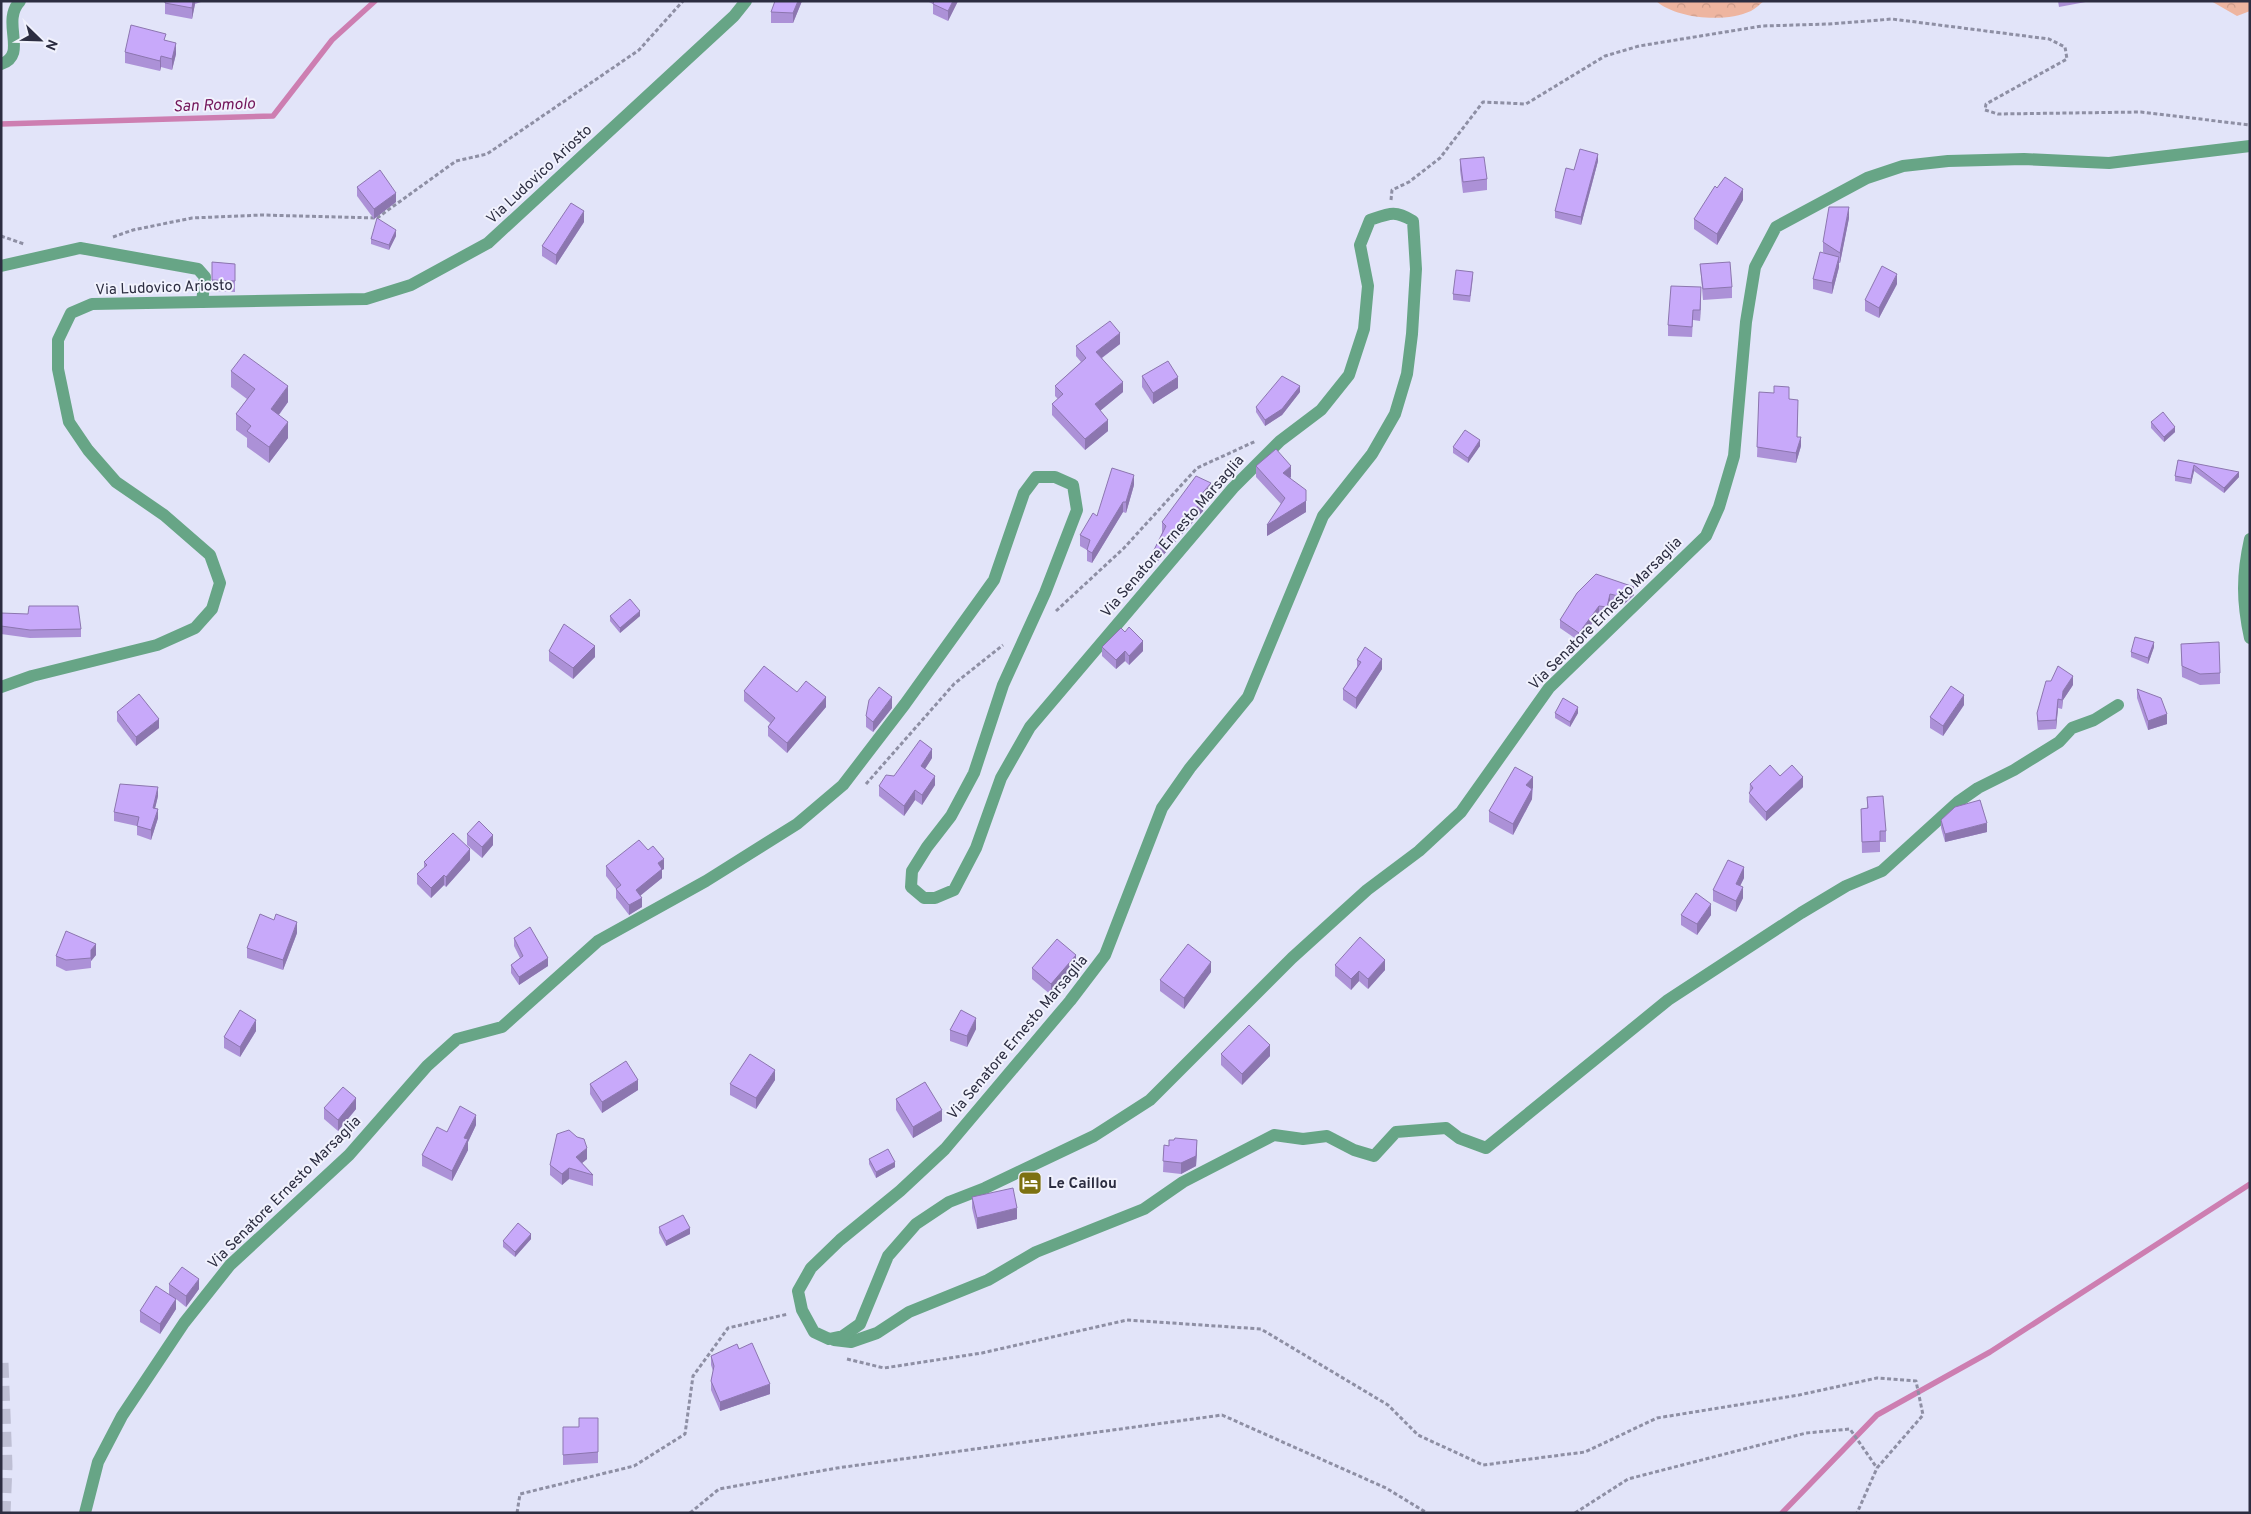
<svg xmlns="http://www.w3.org/2000/svg" width="2251" height="1514" font-family="Overpass,sans-serif">
<defs>
<pattern id="forest-crowns" width="20" height="18" patternUnits="userSpaceOnUse" patternTransform="scale(1.25)"><rect width="20" height="18" fill="#eeb5a0"/><path d="M2 6a3 3 0 1 1 6 0M12 15a3 3 0 1 1 6 0" fill="none" stroke="#cc9c8b"/></pattern>
</defs>
<rect width="100%" height="100%" fill="#e2e4f9"/>
<g fill="url(#forest-crowns)">
<path d="M 1656,1 L 1764,1 C 1760,4 1755,9 1751,11 C 1725,23 1677,19 1656,1 Z"/>
<path d="M 2211,1 L 2250,1 L 2250,11 L 2237,16 Z"/>
</g>
<g fill="none" stroke-linecap="round" stroke-linejoin="round">
<g stroke="#cd7eb1" stroke-width="5.5">
<path d="M 1,124 L 273,116 L 332,40 L 375,1"/>
<path d="M 1782,1513 L 1877,1415 L 1990,1352 L 2250,1184"/>
</g>
<path stroke="#bebfd4" stroke-width="15" stroke-dasharray="15 8" stroke-linecap="butt" d="M 1,1363 L 5,1466 L 3,1513"/>
<g stroke="#8e8fa4" stroke-width="3" stroke-dasharray="4 2.5" stroke-linecap="butt">
<path d="M 1391,200 L 1392,190 L 1409,182 L 1440,158 L 1483,102 L 1526,104 L 1605,56 L 1639,46 L 1762,26 L 1829,24 L 1892,19 L 2049,39 L 2065,47 L 2067,59 L 1986,104 L 1985,110 L 1998,114 L 2141,112 L 2250,125"/>
<path d="M 1,236 L 24,244"/>
<path d="M 113,237 L 133,230 L 192,218 L 262,215 L 377,218 L 456,161 L 487,154 L 639,50 L 683,1"/>
<path d="M 1056,611 L 1124,548 L 1197,468 L 1256,441"/>
<path d="M 866,784 L 954,684 L 1003,645"/>
<path d="M 847,1359 L 884,1368 L 982,1353 L 1127,1320 L 1261,1329 L 1388,1405 L 1418,1435 L 1483,1465 L 1585,1452 L 1657,1418 L 1799,1395 L 1877,1378 L 1916,1381 L 1923,1415 L 1877,1468 L 1857,1513"/>
<path d="M 517,1513 L 520,1494 L 634,1466 L 685,1434 L 693,1376 L 728,1328 L 788,1314"/>
<path d="M 690,1513 L 719,1489 L 837,1468 L 1222,1415 L 1386,1488 L 1427,1513"/>
<path d="M 1575,1513 L 1628,1479 L 1806,1433 L 1850,1429 L 1877,1468"/>
</g>
<g stroke="#67a586" stroke-width="12">
<path d="M 1,64 C 29,55 0,22 20,1"/>
<path d="M 1,266 L 80,248 L 198,269 L 205,277 L 202,302"/>
<path d="M 2250,539 C 2242,575 2242,601 2250,638"/>
<path d="M 1,687 L 32,676 L 157,645 L 195,628 L 212,609 L 220,583 L 210,555 L 164,515 L 116,482 L 88,450 L 69,422 L 58,369 L 58,340 L 71,313 L 92,304 L 366,299 L 411,285 L 488,243 L 734,16 L 746,1"/>
<path d="M 834,1340 L 851,1342 L 877,1333 L 909,1312 L 988,1280 L 1036,1252 L 1144,1209 L 1183,1182 L 1274,1135 L 1303,1139 L 1327,1136 L 1354,1150 L 1374,1156 L 1396,1132 L 1446,1128 L 1459,1138 L 1486,1148 L 1668,1000 L 1801,913 L 1846,886 L 1882,871 L 1958,802 L 1978,788 L 2014,770 L 2059,742 L 2072,728 L 2094,720 L 2118,705"/>
<path d="M 85,1513 L 98,1462 L 122,1416 L 184,1323 L 230,1265 L 349,1155 L 427,1066 L 457,1039 L 502,1027 L 598,941 L 706,881 L 797,824 L 843,785 L 905,704 L 994,580 L 1024,493 L 1036,477 L 1055,477 L 1073,485 L 1077,510 L 1045,593 L 1003,685 L 974,773 L 951,816 L 927,847 L 912,871 L 911,887 L 924,898 L 935,898 L 954,890 L 976,848 L 1001,778 L 1030,727 L 1233,488 L 1280,441 L 1321,410 L 1349,375 L 1364,329 L 1368,286 L 1360,245 L 1370,220 C 1390,213 1395,210 1413,221 L 1416,269 L 1412,334 L 1407,374 L 1395,414 L 1372,454 L 1323,516 L 1248,697 L 1190,768 L 1162,808 L 1105,955 L 1070,1001 L 945,1149 L 900,1191 L 840,1240 L 811,1268 L 798,1291 L 802,1310 L 814,1332 L 829,1339 L 843,1336 L 860,1324 L 888,1256 L 916,1224 L 949,1202 L 985,1188 L 1094,1136 L 1150,1100 L 1292,958 L 1367,890 L 1419,851 L 1461,812 L 1549,688 L 1706,536 L 1719,507 L 1734,456 L 1746,322 L 1755,267 L 1776,227 L 1867,178 L 1903,166 L 1948,161 L 2024,159 L 2109,163 L 2250,146"/>
</g>
</g>
<g fill="#ac91d7">
<path d="M 165,1 L 201,1 L 201,2 L 195,4 L 192,19 L 165,14 Z"/>
<path d="M 802,1 L 793,23 L 771,23 L 771,12 Z"/>
<path d="M 927,1 L 958,1 L 948,21 L 933,14 L 933,4 Z"/>
<path d="M 2058,1 L 2091,1 L 2059,7 Z"/>
<path d="M 166,40 L 176,54 L 172,70 L 161,67 L 160,71 L 125,63 L 125,52 Z"/>
<path d="M 1460,159 L 1487,179 L 1487,190 L 1463,193 L 1460,170 Z"/>
<path d="M 1598,161 L 1581,225 L 1555,218 L 1555,211 L 1574,170 Z"/>
<path d="M 357,187 L 396,202 L 374,219 L 357,196 Z"/>
<path d="M 1743,200 L 1717,245 L 1694,229 L 1694,219 Z"/>
<path d="M 1849,218 L 1840,263 L 1839,263 L 1839,267 L 1832,294 L 1813,289 L 1813,279 L 1824,253 L 1823,252 L 1823,242 Z"/>
<path d="M 584,222 L 556,265 L 542,256 L 542,246 Z"/>
<path d="M 396,236 L 389,250 L 371,244 L 371,239 Z"/>
<path d="M 212,262 L 235,264 L 235,292 L 212,291 Z"/>
<path d="M 1700,264 L 1732,287 L 1732,298 L 1703,300 Z"/>
<path d="M 1473,277 L 1470,302 L 1453,300 L 1453,294 Z"/>
<path d="M 1897,284 L 1879,318 L 1865,311 L 1865,300 Z"/>
<path d="M 1701,298 L 1700,321 L 1693,320 L 1692,337 L 1668,336 L 1668,325 Z"/>
<path d="M 1120,344 L 1102,358 L 1123,392 L 1100,411 L 1108,431 L 1085,450 L 1052,415 L 1052,404 L 1058,399 L 1055,396 L 1055,386 L 1081,362 L 1076,356 L 1076,346 Z"/>
<path d="M 231,371 L 288,402 L 279,415 L 288,438 L 269,463 L 247,447 L 247,438 L 236,430 L 236,414 L 247,399 L 231,387 Z"/>
<path d="M 1142,376 L 1178,388 L 1153,404 L 1142,387 Z"/>
<path d="M 1300,392 L 1282,415 L 1265,426 L 1256,412 L 1256,407 Z"/>
<path d="M 1759,392 L 1789,399 L 1798,410 L 1797,437 L 1801,446 L 1796,463 L 1757,457 Z"/>
<path d="M 2151,422 L 2175,432 L 2164,442 L 2151,428 Z"/>
<path d="M 1480,446 L 1468,463 L 1453,453 L 1453,447 Z"/>
<path d="M 2178,460 L 2239,477 L 2224,493 L 2194,471 L 2191,484 L 2175,481 L 2175,476 Z"/>
<path d="M 1256,466 L 1291,477 L 1290,478 L 1306,512 L 1267,536 L 1281,504 L 1256,477 Z"/>
<path d="M 1134,485 L 1126,513 L 1123,512 L 1092,563 L 1087,561 L 1087,550 L 1080,546 L 1080,535 L 1097,516 Z"/>
<path d="M 1211,494 L 1203,503 L 1203,511 L 1157,562 L 1154,560 L 1154,550 L 1162,533 L 1162,522 Z"/>
<path d="M 1596,574 L 1634,595 L 1623,605 L 1610,602 L 1607,615 L 1599,614 L 1579,641 L 1560,628 L 1560,620 Z"/>
<path d="M 1,613 L 81,629 L 81,637 L 30,638 L 1,634 Z"/>
<path d="M 610,616 L 640,616 L 620,633 L 610,621 Z"/>
<path d="M 2181,644 L 2220,673 L 2220,684 L 2200,685 L 2182,677 Z"/>
<path d="M 1102,647 L 1143,651 L 1129,665 L 1125,661 L 1116,669 L 1102,656 Z"/>
<path d="M 2154,647 L 2148,664 L 2131,657 L 2131,652 Z"/>
<path d="M 549,651 L 595,657 L 573,679 L 549,661 Z"/>
<path d="M 1357,660 L 1382,669 L 1356,709 L 1343,700 L 1343,689 L 1357,667 Z"/>
<path d="M 2073,685 L 2063,700 L 2062,709 L 2058,708 L 2056,729 L 2038,730 L 2037,722 L 2037,713 Z"/>
<path d="M 2137,689 L 2167,724 L 2148,730 L 2137,698 Z"/>
<path d="M 744,691 L 797,692 L 826,707 L 787,753 L 768,736 L 768,727 L 770,723 L 744,701 Z"/>
<path d="M 1964,705 L 1943,736 L 1930,728 L 1930,717 Z"/>
<path d="M 892,708 L 873,732 L 866,727 L 866,716 Z"/>
<path d="M 117,712 L 159,728 L 136,746 L 117,721 Z"/>
<path d="M 1555,713 L 1578,713 L 1570,727 L 1555,718 Z"/>
<path d="M 932,758 L 925,769 L 935,785 L 922,805 L 915,800 L 904,816 L 879,796 L 879,786 L 894,776 Z"/>
<path d="M 1780,776 L 1803,787 L 1766,821 L 1749,802 L 1750,784 Z"/>
<path d="M 1533,788 L 1532,799 L 1513,835 L 1489,822 L 1489,811 Z"/>
<path d="M 158,796 L 155,808 L 158,818 L 151,840 L 137,835 L 137,826 L 114,821 L 114,812 Z"/>
<path d="M 1867,797 L 1886,831 L 1886,842 L 1880,842 L 1880,852 L 1862,853 L 1861,809 L 1867,808 Z"/>
<path d="M 1941,820 L 1987,832 L 1945,842 L 1941,828 Z"/>
<path d="M 467,834 L 493,845 L 482,858 L 467,845 Z"/>
<path d="M 470,860 L 446,887 L 444,885 L 431,898 L 417,884 L 417,874 L 424,868 L 424,862 Z"/>
<path d="M 606,866 L 664,869 L 662,870 L 662,878 L 640,896 L 642,907 L 629,915 L 616,898 L 616,889 L 606,876 Z"/>
<path d="M 1744,878 L 1740,886 L 1743,898 L 1736,912 L 1713,901 L 1713,890 Z"/>
<path d="M 1681,915 L 1711,915 L 1697,935 L 1681,925 Z"/>
<path d="M 297,933 L 283,970 L 247,958 L 247,948 Z"/>
<path d="M 514,938 L 548,966 L 519,985 L 511,973 L 511,965 L 520,958 L 514,946 Z"/>
<path d="M 96,955 L 91,961 L 91,968 L 66,971 L 56,966 L 56,956 Z"/>
<path d="M 1076,965 L 1051,995 L 1032,979 L 1032,968 Z"/>
<path d="M 1335,965 L 1385,970 L 1368,989 L 1359,981 L 1351,990 L 1335,976 Z"/>
<path d="M 1211,972 L 1184,1009 L 1160,991 L 1160,980 Z"/>
<path d="M 976,1029 L 967,1047 L 950,1041 L 950,1030 Z"/>
<path d="M 256,1031 L 240,1057 L 224,1048 L 224,1037 Z"/>
<path d="M 1221,1054 L 1270,1056 L 1242,1085 L 1221,1065 Z"/>
<path d="M 775,1080 L 756,1109 L 730,1095 L 730,1084 Z"/>
<path d="M 590,1084 L 638,1090 L 602,1113 L 590,1094 Z"/>
<path d="M 896,1099 L 942,1121 L 913,1138 L 896,1110 Z"/>
<path d="M 324,1108 L 356,1109 L 338,1131 L 324,1119 Z"/>
<path d="M 476,1125 L 468,1142 L 468,1150 L 452,1181 L 422,1166 L 422,1155 L 447,1132 Z"/>
<path d="M 1164,1145 L 1197,1151 L 1196,1166 L 1181,1174 L 1163,1172 Z"/>
<path d="M 587,1159 L 582,1163 L 593,1175 L 593,1186 L 569,1179 L 562,1185 L 550,1175 L 550,1165 Z"/>
<path d="M 869,1159 L 895,1167 L 876,1178 L 869,1164 Z"/>
<path d="M 972,1197 L 1017,1219 L 977,1229 L 972,1208 Z"/>
<path d="M 659,1227 L 690,1234 L 666,1246 L 659,1233 Z"/>
<path d="M 531,1239 L 515,1257 L 503,1247 L 503,1241 Z"/>
<path d="M 169,1284 L 199,1289 L 186,1307 L 176,1299 L 176,1309 L 160,1334 L 140,1322 L 140,1311 L 169,1295 Z"/>
<path d="M 739,1349 L 770,1394 L 720,1411 L 711,1390 L 711,1381 L 713,1371 L 711,1365 L 711,1356 Z"/>
<path d="M 598,1418 L 598,1463 L 563,1465 L 563,1427 L 579,1427 Z"/>
</g>
<g fill="#8c76af">
<path d="M 193,1 L 195,1 L 195,4 L 192,19 L 192,8 Z"/>
<path d="M 798,1 L 802,1 L 793,23 L 793,13 Z"/>
<path d="M 953,1 L 958,1 L 948,21 L 948,11 Z"/>
<path d="M 176,43 L 176,54 L 172,70 L 172,59 Z"/>
<path d="M 161,56 L 161,67 L 160,71 L 160,61 Z"/>
<path d="M 1598,154 L 1598,161 L 1581,225 L 1581,217 Z"/>
<path d="M 1743,189 L 1743,200 L 1717,245 L 1717,234 Z"/>
<path d="M 396,193 L 396,202 L 374,219 L 374,209 Z"/>
<path d="M 1849,207 L 1849,218 L 1840,263 L 1840,253 Z"/>
<path d="M 584,211 L 584,222 L 556,265 L 556,255 Z"/>
<path d="M 396,230 L 396,236 L 389,250 L 389,245 Z"/>
<path d="M 1839,257 L 1839,267 L 1832,294 L 1832,283 Z"/>
<path d="M 1897,274 L 1897,284 L 1879,318 L 1879,308 Z"/>
<path d="M 1701,287 L 1701,298 L 1700,321 L 1700,310 Z"/>
<path d="M 1120,333 L 1120,344 L 1096,362 L 1096,352 Z"/>
<path d="M 1178,377 L 1178,388 L 1153,404 L 1153,393 Z"/>
<path d="M 1123,382 L 1123,392 L 1095,415 L 1095,404 Z"/>
<path d="M 288,386 L 288,402 L 271,425 L 271,409 Z"/>
<path d="M 1300,386 L 1300,392 L 1282,415 L 1265,426 L 1265,420 Z"/>
<path d="M 1108,420 L 1108,431 L 1085,450 L 1085,439 Z"/>
<path d="M 288,422 L 288,438 L 269,463 L 269,447 Z"/>
<path d="M 2175,427 L 2175,432 L 2164,442 L 2164,437 Z"/>
<path d="M 1801,437 L 1801,446 L 1796,463 L 1796,453 Z"/>
<path d="M 1480,440 L 1480,446 L 1468,463 L 1468,458 Z"/>
<path d="M 2194,465 L 2194,471 L 2191,484 L 2191,479 Z"/>
<path d="M 1291,466 L 1291,477 L 1283,484 L 1283,473 Z"/>
<path d="M 2239,472 L 2239,477 L 2224,493 L 2224,488 Z"/>
<path d="M 1134,475 L 1134,485 L 1126,513 L 1126,502 Z"/>
<path d="M 1211,483 L 1211,494 L 1203,503 L 1203,511 L 1157,562 L 1157,552 Z"/>
<path d="M 1306,490 L 1306,512 L 1267,536 L 1267,525 Z"/>
<path d="M 1123,502 L 1123,512 L 1092,563 L 1092,553 Z"/>
<path d="M 1634,587 L 1634,595 L 1623,605 L 1623,597 Z"/>
<path d="M 1610,594 L 1610,602 L 1607,615 L 1607,607 Z"/>
<path d="M 1599,606 L 1599,614 L 1579,641 L 1579,633 Z"/>
<path d="M 640,611 L 640,616 L 620,633 L 620,628 Z"/>
<path d="M 1143,641 L 1143,651 L 1129,665 L 1129,656 Z"/>
<path d="M 2154,642 L 2154,647 L 2148,664 L 2148,658 Z"/>
<path d="M 595,646 L 595,657 L 573,679 L 573,668 Z"/>
<path d="M 1125,651 L 1125,661 L 1116,669 L 1116,660 Z"/>
<path d="M 1382,659 L 1382,669 L 1356,709 L 1356,698 Z"/>
<path d="M 2073,676 L 2073,685 L 2063,700 L 2062,709 L 2063,691 Z"/>
<path d="M 1964,695 L 1964,705 L 1943,736 L 1943,726 Z"/>
<path d="M 826,697 L 826,707 L 787,753 L 787,743 Z"/>
<path d="M 892,697 L 892,708 L 873,732 L 873,722 Z"/>
<path d="M 2058,699 L 2058,708 L 2056,729 L 2056,720 Z"/>
<path d="M 1578,707 L 1578,713 L 1570,727 L 1570,722 Z"/>
<path d="M 2167,714 L 2167,724 L 2148,730 L 2148,721 Z"/>
<path d="M 159,719 L 159,728 L 136,746 L 136,737 Z"/>
<path d="M 932,749 L 932,758 L 921,775 L 921,766 Z"/>
<path d="M 935,776 L 935,785 L 922,805 L 922,795 Z"/>
<path d="M 1533,777 L 1533,788 L 1526,796 L 1526,785 Z"/>
<path d="M 1803,777 L 1803,787 L 1766,821 L 1766,812 Z"/>
<path d="M 158,787 L 158,796 L 153,817 L 153,808 Z"/>
<path d="M 1532,789 L 1532,799 L 1513,835 L 1513,824 Z"/>
<path d="M 915,790 L 915,800 L 904,816 L 904,806 Z"/>
<path d="M 158,809 L 158,818 L 151,840 L 151,830 Z"/>
<path d="M 1987,823 L 1987,832 L 1945,842 L 1945,834 Z"/>
<path d="M 493,835 L 493,845 L 482,858 L 482,847 Z"/>
<path d="M 470,849 L 470,860 L 446,887 L 446,877 Z"/>
<path d="M 664,859 L 664,869 L 662,870 L 662,878 L 636,899 L 636,890 L 658,863 Z"/>
<path d="M 1744,867 L 1744,878 L 1736,894 L 1736,884 Z"/>
<path d="M 444,875 L 444,885 L 431,898 L 431,888 Z"/>
<path d="M 1743,887 L 1743,898 L 1736,912 L 1736,901 Z"/>
<path d="M 642,898 L 642,907 L 629,915 L 629,905 Z"/>
<path d="M 1711,904 L 1711,915 L 1697,935 L 1697,924 Z"/>
<path d="M 297,922 L 297,933 L 283,970 L 283,960 Z"/>
<path d="M 96,944 L 96,955 L 91,961 L 91,968 L 91,950 Z"/>
<path d="M 1076,955 L 1076,965 L 1051,995 L 1051,984 Z"/>
<path d="M 548,958 L 548,966 L 519,985 L 519,977 Z"/>
<path d="M 1385,960 L 1385,970 L 1368,989 L 1368,979 Z"/>
<path d="M 1211,962 L 1211,972 L 1184,1009 L 1184,998 Z"/>
<path d="M 1359,971 L 1359,981 L 1351,990 L 1351,979 Z"/>
<path d="M 976,1018 L 976,1029 L 967,1047 L 967,1036 Z"/>
<path d="M 256,1020 L 256,1031 L 240,1057 L 240,1047 Z"/>
<path d="M 1270,1045 L 1270,1056 L 1242,1085 L 1242,1074 Z"/>
<path d="M 775,1070 L 775,1080 L 756,1109 L 756,1098 Z"/>
<path d="M 638,1080 L 638,1090 L 602,1113 L 602,1102 Z"/>
<path d="M 356,1098 L 356,1109 L 338,1131 L 338,1120 Z"/>
<path d="M 942,1110 L 942,1121 L 913,1138 L 913,1127 Z"/>
<path d="M 476,1115 L 476,1125 L 468,1142 L 468,1150 L 452,1181 L 452,1171 L 464,1138 Z"/>
<path d="M 1197,1140 L 1197,1151 L 1196,1166 L 1181,1174 L 1181,1163 Z"/>
<path d="M 587,1148 L 587,1159 L 576,1168 L 576,1157 Z"/>
<path d="M 895,1162 L 895,1167 L 876,1178 L 876,1172 Z"/>
<path d="M 569,1168 L 569,1179 L 562,1185 L 562,1174 Z"/>
<path d="M 1017,1208 L 1017,1219 L 977,1229 L 977,1218 Z"/>
<path d="M 690,1228 L 690,1234 L 666,1246 L 666,1241 Z"/>
<path d="M 531,1234 L 531,1239 L 515,1257 L 515,1252 Z"/>
<path d="M 199,1279 L 199,1289 L 186,1307 L 186,1296 Z"/>
<path d="M 176,1299 L 176,1309 L 160,1334 L 160,1324 Z"/>
<path d="M 770,1384 L 770,1394 L 720,1411 L 720,1402 Z"/>
</g>
<g fill="#c8a9fa" stroke="#8c76af">
<path d="M 165,1 L 193,1 L 192,8 L 165,3 Z"/>
<path d="M 775,1 L 798,1 L 793,13 L 771,12 Z"/>
<path d="M 934,1 L 953,1 L 948,11 L 933,4 Z"/>
<path d="M 131,25 L 166,34 L 164,40 L 176,43 L 172,59 L 161,56 L 160,61 L 125,52 Z"/>
<path d="M 1580,149 L 1598,154 L 1581,217 L 1555,211 L 1566,168 L 1574,170 Z"/>
<path d="M 1484,157 L 1487,179 L 1463,182 L 1460,159 Z"/>
<path d="M 380,170 L 396,193 L 374,209 L 357,187 Z"/>
<path d="M 1725,177 L 1743,189 L 1717,234 L 1694,219 L 1715,186 L 1717,188 Z"/>
<path d="M 571,203 L 584,211 L 556,255 L 542,246 Z"/>
<path d="M 1829,207 L 1849,207 L 1840,253 L 1823,242 Z"/>
<path d="M 377,218 L 396,230 L 389,245 L 371,239 Z"/>
<path d="M 1820,252 L 1839,257 L 1832,283 L 1813,279 Z"/>
<path d="M 212,262 L 235,264 L 235,281 L 212,280 Z"/>
<path d="M 1730,262 L 1732,287 L 1703,289 L 1700,264 Z"/>
<path d="M 1882,266 L 1897,274 L 1879,308 L 1865,300 Z"/>
<path d="M 1456,270 L 1473,272 L 1470,296 L 1453,294 Z"/>
<path d="M 1671,286 L 1701,287 L 1700,310 L 1693,310 L 1692,327 L 1668,325 Z"/>
<path d="M 1110,321 L 1120,333 L 1096,352 L 1123,382 L 1095,404 L 1108,420 L 1085,439 L 1052,404 L 1063,394 L 1055,386 L 1086,358 L 1076,346 Z"/>
<path d="M 244,354 L 288,386 L 271,409 L 288,422 L 269,447 L 247,431 L 251,426 L 236,414 L 255,389 L 231,371 Z"/>
<path d="M 1168,361 L 1178,377 L 1153,393 L 1142,376 Z"/>
<path d="M 1282,376 L 1300,386 L 1282,409 L 1265,420 L 1256,407 Z"/>
<path d="M 1774,386 L 1789,387 L 1789,399 L 1798,400 L 1797,437 L 1801,437 L 1796,453 L 1757,447 L 1759,392 L 1774,393 Z"/>
<path d="M 2163,412 L 2175,427 L 2164,437 L 2151,422 Z"/>
<path d="M 1465,430 L 1480,440 L 1468,458 L 1453,447 Z"/>
<path d="M 1276,449 L 1291,466 L 1283,473 L 1306,490 L 1306,501 L 1267,525 L 1285,498 L 1256,466 Z"/>
<path d="M 2178,460 L 2239,472 L 2224,488 L 2194,465 L 2191,479 L 2175,476 Z"/>
<path d="M 1112,468 L 1134,475 L 1126,502 L 1123,502 L 1092,553 L 1087,550 L 1090,540 L 1080,535 L 1093,513 L 1097,516 Z"/>
<path d="M 1196,476 L 1211,483 L 1199,497 L 1203,500 L 1157,552 L 1154,550 L 1166,526 L 1162,522 Z"/>
<path d="M 1596,574 L 1634,587 L 1623,597 L 1610,594 L 1607,607 L 1599,606 L 1579,633 L 1560,620 L 1577,593 Z"/>
<path d="M 630,599 L 640,611 L 620,628 L 610,616 Z"/>
<path d="M 29,606 L 78,606 L 81,629 L 30,630 L 1,626 L 1,613 L 28,614 Z"/>
<path d="M 564,624 L 595,646 L 573,668 L 549,651 Z"/>
<path d="M 1129,627 L 1143,641 L 1129,656 L 1125,651 L 1116,660 L 1102,647 L 1121,628 L 1125,632 Z"/>
<path d="M 2135,637 L 2154,642 L 2148,658 L 2131,652 Z"/>
<path d="M 2219,642 L 2220,673 L 2200,674 L 2182,666 L 2181,644 Z"/>
<path d="M 1365,647 L 1382,659 L 1356,698 L 1343,689 L 1361,662 L 1357,660 Z"/>
<path d="M 764,666 L 797,692 L 806,681 L 826,697 L 787,743 L 768,727 L 775,718 L 744,691 Z"/>
<path d="M 2058,666 L 2073,676 L 2063,691 L 2062,700 L 2058,699 L 2056,720 L 2038,721 L 2037,713 L 2046,681 L 2051,681 Z"/>
<path d="M 1951,686 L 1964,695 L 1943,726 L 1930,717 Z"/>
<path d="M 879,687 L 892,697 L 873,722 L 866,716 L 869,700 Z"/>
<path d="M 2137,689 L 2161,698 L 2167,714 L 2148,721 Z"/>
<path d="M 139,694 L 159,719 L 136,737 L 117,712 Z"/>
<path d="M 1563,698 L 1578,707 L 1570,722 L 1555,713 Z"/>
<path d="M 920,740 L 932,749 L 921,766 L 935,776 L 922,795 L 915,790 L 904,806 L 879,786 L 886,775 L 894,776 Z"/>
<path d="M 1770,765 L 1780,776 L 1792,765 L 1803,777 L 1766,812 L 1749,793 L 1753,788 L 1750,784 Z"/>
<path d="M 1515,767 L 1533,777 L 1526,785 L 1532,789 L 1513,824 L 1489,811 Z"/>
<path d="M 120,784 L 158,787 L 153,808 L 158,809 L 151,830 L 137,826 L 139,817 L 114,812 Z"/>
<path d="M 1883,796 L 1886,831 L 1880,831 L 1880,841 L 1862,842 L 1861,809 L 1868,808 L 1867,797 Z"/>
<path d="M 1980,800 L 1987,823 L 1945,834 L 1941,820 L 1955,807 Z"/>
<path d="M 479,821 L 493,835 L 482,847 L 467,834 Z"/>
<path d="M 453,833 L 470,849 L 446,877 L 444,875 L 431,888 L 417,874 L 427,865 L 424,862 Z"/>
<path d="M 639,840 L 648,850 L 653,846 L 664,859 L 658,863 L 662,869 L 636,890 L 642,898 L 629,905 L 616,889 L 621,885 L 606,866 Z"/>
<path d="M 1728,860 L 1744,867 L 1736,884 L 1743,887 L 1736,901 L 1713,890 Z"/>
<path d="M 1696,893 L 1711,904 L 1697,924 L 1681,915 Z"/>
<path d="M 260,914 L 274,920 L 276,914 L 297,922 L 283,960 L 247,948 Z"/>
<path d="M 530,927 L 548,958 L 519,977 L 511,965 L 523,956 L 514,938 Z"/>
<path d="M 66,931 L 96,944 L 91,950 L 91,958 L 66,960 L 56,956 Z"/>
<path d="M 1360,937 L 1385,960 L 1368,979 L 1359,971 L 1351,979 L 1335,965 Z"/>
<path d="M 1057,939 L 1076,955 L 1051,984 L 1032,968 Z"/>
<path d="M 1188,944 L 1211,962 L 1184,998 L 1160,980 Z"/>
<path d="M 240,1010 L 256,1020 L 240,1047 L 224,1037 Z"/>
<path d="M 961,1010 L 976,1018 L 967,1036 L 950,1030 Z"/>
<path d="M 1249,1025 L 1270,1045 L 1242,1074 L 1221,1054 Z"/>
<path d="M 750,1054 L 775,1070 L 756,1098 L 730,1084 Z"/>
<path d="M 626,1061 L 638,1080 L 602,1102 L 590,1084 Z"/>
<path d="M 925,1082 L 942,1110 L 913,1127 L 896,1099 Z"/>
<path d="M 343,1087 L 356,1098 L 338,1120 L 324,1108 Z"/>
<path d="M 460,1106 L 476,1115 L 464,1138 L 468,1139 L 452,1171 L 422,1155 L 437,1127 L 447,1132 Z"/>
<path d="M 569,1130 L 577,1137 L 584,1139 L 587,1148 L 576,1157 L 593,1175 L 569,1168 L 562,1174 L 550,1165 L 557,1134 Z"/>
<path d="M 1175,1138 L 1197,1140 L 1196,1156 L 1181,1163 L 1163,1161 L 1164,1145 L 1169,1146 L 1169,1140 L 1174,1140 Z"/>
<path d="M 888,1149 L 895,1162 L 876,1172 L 869,1159 Z"/>
<path d="M 1013,1188 L 1017,1208 L 977,1218 L 972,1197 Z"/>
<path d="M 683,1215 L 690,1228 L 666,1241 L 659,1227 Z"/>
<path d="M 518,1223 L 531,1234 L 515,1252 L 503,1241 Z"/>
<path d="M 182,1267 L 199,1279 L 186,1296 L 169,1284 Z"/>
<path d="M 156,1286 L 176,1299 L 160,1324 L 140,1311 Z"/>
<path d="M 752,1343 L 770,1384 L 720,1402 L 711,1381 L 714,1366 L 711,1356 L 737,1344 L 739,1349 Z"/>
<path d="M 579,1418 L 598,1418 L 598,1452 L 563,1455 L 563,1427 L 579,1427 Z"/>
</g>
<defs>
<g id="hotel-square" transform="scale(1.25)"><rect x="-9" y="-9" width="18" height="18" rx="4" fill="#7d7111" stroke="#f1f2fd"/><path d="M-6-4.5h1.5V1H6V5H4.5V3h-9V5H-6ZM-4 0a1.8 1.8 0 1 1 3.6 0ZM.5 0V-2.5h3Q6-2.5 6 0Z" fill="#fff"/></g>
</defs>
<g fill-rule="evenodd">
<use href="#hotel-square" x="1030" y="1183"/>
</g>
<g text-anchor="middle" stroke-width="4" stroke-linejoin="round" paint-order="stroke">
<g font-size="15" fill="#2c2d41" stroke="#f1f2fd">
<text transform="translate(539 174) rotate(-43)" y="5">Via Ludovico Ariosto</text>
<text transform="translate(164 287) rotate(-2)" y="5">Via Ludovico Ariosto</text>
<text transform="translate(1172 536) rotate(-49)" y="5">Via Senatore Ernesto Marsaglia</text>
<text transform="translate(1605 613) rotate(-45)" y="5">Via Senatore Ernesto Marsaglia</text>
<text transform="translate(1017 1037) rotate(-50)" y="5">Via Senatore Ernesto Marsaglia</text>
<text transform="translate(284 1192) rotate(-45)" y="5">Via Senatore Ernesto Marsaglia</text>
</g>
<g font-size="15" font-weight="bold" fill="#2c2d41" stroke="#f1f2fd" text-anchor="start">
<text x="1048" y="1188">Le Caillou</text>
</g>
<g font-size="16" font-style="italic" fill="#73155a" stroke="#f1f2fd">
<text transform="translate(214 104) rotate(-2)" y="6">San Romolo</text>
</g>
</g>
<rect width="2251" height="1514" fill="none" stroke="#2c2d41" stroke-width="5"/>
<g transform="translate(40 40) rotate(113)" stroke="#f1f2fd" stroke-width="4" paint-order="stroke">
<path d="M0-4L9 19L0 12L-9 19Z" fill="#2c2d41"/>
<text y="-8" font-size="14" font-weight="bold" text-anchor="middle" fill="#2c2d41">N</text>
</g>
</svg>
